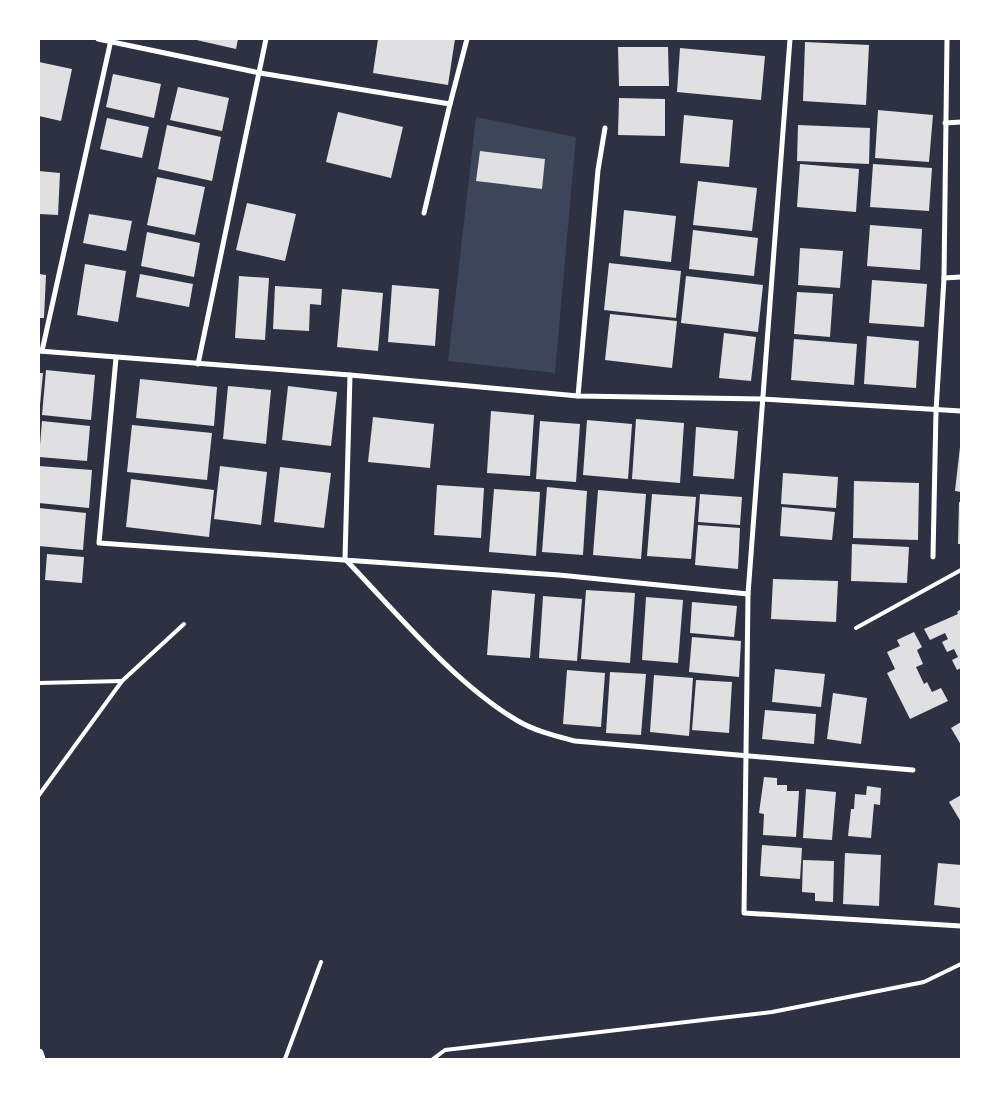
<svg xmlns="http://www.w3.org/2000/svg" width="1000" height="1098" font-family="Mulish,sans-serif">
<rect width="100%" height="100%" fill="#2d3142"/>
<path fill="#3c4559" d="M 476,117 L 576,137 L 555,373 L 448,361 Z"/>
<g fill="#e0e0e3">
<path d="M 192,39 L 238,39 L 236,49 Z"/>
<path d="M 378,39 L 455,39 L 448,85 L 373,73 Z"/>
<path d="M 805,42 L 869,45 L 866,105 L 803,101 Z"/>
<path d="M 618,47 L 668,47 L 669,86 L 619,86 Z"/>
<path d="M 680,48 L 765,56 L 761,100 L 677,92 Z"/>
<path d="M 39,62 L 72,69 L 61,121 L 39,116 Z"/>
<path d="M 113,74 L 161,84 L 154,118 L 106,107 Z"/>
<path d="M 178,87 L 229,98 L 222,131 L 170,120 Z"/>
<path d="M 619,98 L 665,99 L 665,136 L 618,135 Z"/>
<path d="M 878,110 L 933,115 L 929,162 L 875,158 Z"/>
<path d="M 338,112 L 403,127 L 391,178 L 326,162 Z"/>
<path d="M 684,115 L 733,120 L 729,167 L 680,163 Z"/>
<path d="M 107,118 L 149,127 L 142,158 L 100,149 Z"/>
<path d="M 167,125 L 221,137 L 212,181 L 158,169 Z"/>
<path d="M 798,125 L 870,128 L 869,164 L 797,161 Z"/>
<path d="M 480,151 L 545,159 L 542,189 L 476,181 Z"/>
<path d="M 800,164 L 859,169 L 856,212 L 797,207 Z"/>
<path d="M 873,164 L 932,168 L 929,211 L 870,207 Z"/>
<path d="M 39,171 L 60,173 L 58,215 L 39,214 Z"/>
<path d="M 157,177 L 205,187 L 195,235 L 147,225 Z"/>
<path d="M 698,181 L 757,188 L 752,231 L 693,225 Z"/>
<path d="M 247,203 L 296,214 L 285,261 L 236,250 Z"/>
<path d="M 624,210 L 676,216 L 671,262 L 620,256 Z"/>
<path d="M 89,214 L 132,221 L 126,251 L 83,243 Z"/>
<path d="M 870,225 L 922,229 L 920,270 L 867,266 Z"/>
<path d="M 693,230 L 758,238 L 754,276 L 689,269 Z"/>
<path d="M 147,232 L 200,243 L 194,277 L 141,266 Z"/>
<path d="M 800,248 L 843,251 L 840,288 L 798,285 Z"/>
<path d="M 609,263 L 681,271 L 676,318 L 604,310 Z"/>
<path d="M 85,264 L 126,271 L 118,322 L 77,315 Z"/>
<path d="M 39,274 L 46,275 L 44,318 L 39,318 Z"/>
<path d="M 140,274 L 193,284 L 189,307 L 136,297 Z"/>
<path d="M 239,276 L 269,278 L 265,340 L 235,338 Z"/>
<path d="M 686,276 L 763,285 L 758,332 L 681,323 Z"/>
<path d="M 872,280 L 927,284 L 924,327 L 869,323 Z"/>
<path d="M 392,285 L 439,289 L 435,346 L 388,342 Z"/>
<path d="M 275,286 L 322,289 L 321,305 L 310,304 L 309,331 L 273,329 Z"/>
<path d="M 342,289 L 383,293 L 378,351 L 337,347 Z"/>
<path d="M 797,292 L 833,294 L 830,337 L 794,334 Z"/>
<path d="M 610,314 L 677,321 L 672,368 L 605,360 Z"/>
<path d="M 724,333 L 756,337 L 751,381 L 719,378 Z"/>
<path d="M 867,336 L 919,341 L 916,388 L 864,384 Z"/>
<path d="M 794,339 L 857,344 L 854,385 L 791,380 Z"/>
<path d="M 46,370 L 95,375 L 91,420 L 42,415 Z"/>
<path d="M 39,373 L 43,373 L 40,405 L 39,405 Z"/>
<path d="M 140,379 L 217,387 L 214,426 L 136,418 Z"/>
<path d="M 228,386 L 271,390 L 266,444 L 223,439 Z"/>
<path d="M 288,386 L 337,392 L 331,446 L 282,440 Z"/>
<path d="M 491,411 L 534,415 L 530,476 L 487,473 Z"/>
<path d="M 373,417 L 434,424 L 430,468 L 368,462 Z"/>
<path d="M 636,419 L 684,423 L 680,483 L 632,479 Z"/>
<path d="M 587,420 L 632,424 L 628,479 L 583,475 Z"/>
<path d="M 42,421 L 90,426 L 87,461 L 39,457 Z"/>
<path d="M 540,421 L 580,424 L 576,482 L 536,479 Z"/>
<path d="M 132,425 L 212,433 L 207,480 L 127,472 Z"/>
<path d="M 696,427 L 738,431 L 734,479 L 693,476 Z"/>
<path d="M 960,447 L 961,447 L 961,492 L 955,491 Z"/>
<path d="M 39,466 L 92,470 L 89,508 L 39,503 Z"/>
<path d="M 220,466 L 267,472 L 261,525 L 214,519 Z"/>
<path d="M 280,467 L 331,473 L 324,528 L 274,522 Z"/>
<path d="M 783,473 L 838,477 L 836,508 L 781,504 Z"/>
<path d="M 131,479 L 214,490 L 209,537 L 126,527 Z"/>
<path d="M 854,481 L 919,483 L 918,540 L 853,538 Z"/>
<path d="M 437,485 L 484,488 L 481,538 L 434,535 Z"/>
<path d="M 547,487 L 587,491 L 583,555 L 542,552 Z"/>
<path d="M 494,489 L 540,492 L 536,556 L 489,552 Z"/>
<path d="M 598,490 L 646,494 L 641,559 L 593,555 Z"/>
<path d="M 652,494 L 696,497 L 691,559 L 647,556 Z"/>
<path d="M 700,494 L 742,497 L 740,525 L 698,522 Z"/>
<path d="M 959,502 L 961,502 L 961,544 L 958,544 Z"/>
<path d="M 782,507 L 835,512 L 832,540 L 780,536 Z"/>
<path d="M 39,508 L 86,513 L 83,550 L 39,546 Z"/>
<path d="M 698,525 L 740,528 L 738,569 L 695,565 Z"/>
<path d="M 852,544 L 909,547 L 907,583 L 851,581 Z"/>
<path d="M 47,554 L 84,557 L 82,583 L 45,580 Z"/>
<path d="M 773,579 L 838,581 L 836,622 L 771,619 Z"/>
<path d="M 492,590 L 535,594 L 530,658 L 487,655 Z"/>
<path d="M 586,590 L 635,593 L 630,663 L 581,659 Z"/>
<path d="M 543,596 L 582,599 L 577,661 L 539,658 Z"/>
<path d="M 646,597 L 683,600 L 678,663 L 642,660 Z"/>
<path d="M 692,602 L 737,606 L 734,637 L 690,633 Z"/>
<path d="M 961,609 L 961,668 L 957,670 L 952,660 L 958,657 L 954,649 L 947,652 L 942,642 L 948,639 L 945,633 L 930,640 L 924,629 L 958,614 L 957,612 Z"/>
<path d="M 914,632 L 922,647 L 917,650 L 923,664 L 916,667 L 924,684 L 927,682 L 932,692 L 941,688 L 948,701 L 910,719 L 887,673 L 895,669 L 887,652 L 900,646 L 897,640 Z"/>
<path d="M 692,637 L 741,641 L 739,677 L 689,672 Z"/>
<path d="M 775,669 L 825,674 L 821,707 L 772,702 Z"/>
<path d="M 567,670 L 605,673 L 601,727 L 563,724 Z"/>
<path d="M 610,672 L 646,674 L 641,735 L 606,733 Z"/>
<path d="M 654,675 L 693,678 L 689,736 L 650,732 Z"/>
<path d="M 696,680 L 732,682 L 729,733 L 692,730 Z"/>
<path d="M 833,693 L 867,698 L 861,744 L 827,739 Z"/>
<path d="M 765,710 L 816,714 L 814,744 L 762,739 Z"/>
<path d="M 961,722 L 961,745 L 951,728 Z"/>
<path d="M 764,777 L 777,778 L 777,785 L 787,785 L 787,791 L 799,791 L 796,837 L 763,835 L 764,814 L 759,813 Z"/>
<path d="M 867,786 L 881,788 L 880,805 L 874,804 L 871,838 L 848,836 L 851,809 L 854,809 L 855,794 L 866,795 Z"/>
<path d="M 806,789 L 836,792 L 832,840 L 803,838 Z"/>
<path d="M 961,795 L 961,822 L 949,802 Z"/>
<path d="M 762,845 L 802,848 L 800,879 L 760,876 Z"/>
<path d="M 845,853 L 881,855 L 879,906 L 843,904 Z"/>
<path d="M 803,860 L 834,861 L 833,902 L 815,901 L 815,893 L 802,892 Z"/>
<path d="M 938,863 L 961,865 L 961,908 L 934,905 Z"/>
</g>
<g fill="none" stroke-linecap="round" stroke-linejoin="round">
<g stroke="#fff" stroke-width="4">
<path d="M 856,628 L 961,570"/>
<path d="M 39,683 L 122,681"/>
<path d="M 39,795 L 122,681 L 184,624"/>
<path d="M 285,1059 L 321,962"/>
<path d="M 433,1059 L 445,1050 L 772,1012 L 924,982 L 961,964"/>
</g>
<g stroke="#fff" stroke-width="5">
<path d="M 98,39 L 260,73 L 450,104 L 467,39"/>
<path d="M 790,39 L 748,594 L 744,913 L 961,926"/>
<path d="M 945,123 L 961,122"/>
<path d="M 424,213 L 450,104"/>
<path d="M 944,278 L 961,277"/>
<path d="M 39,351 L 350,375 L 578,396 L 762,399 L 961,411"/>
<path d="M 42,351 L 111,40"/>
<path d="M 116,358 L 99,543 L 559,575 L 748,594"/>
<path d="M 198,364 L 266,39"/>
<path d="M 350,375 L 345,559 C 396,612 455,684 518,721 C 535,731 556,736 575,741 L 913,770"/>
<path d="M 578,396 L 598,170 L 605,128"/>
<path d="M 933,557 L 936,411 L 944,278 L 947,39"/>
</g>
<path stroke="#fff" stroke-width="9" d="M 39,1053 L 41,1059"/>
</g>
<rect width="1000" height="1098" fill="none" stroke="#ffffff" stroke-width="80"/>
</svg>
